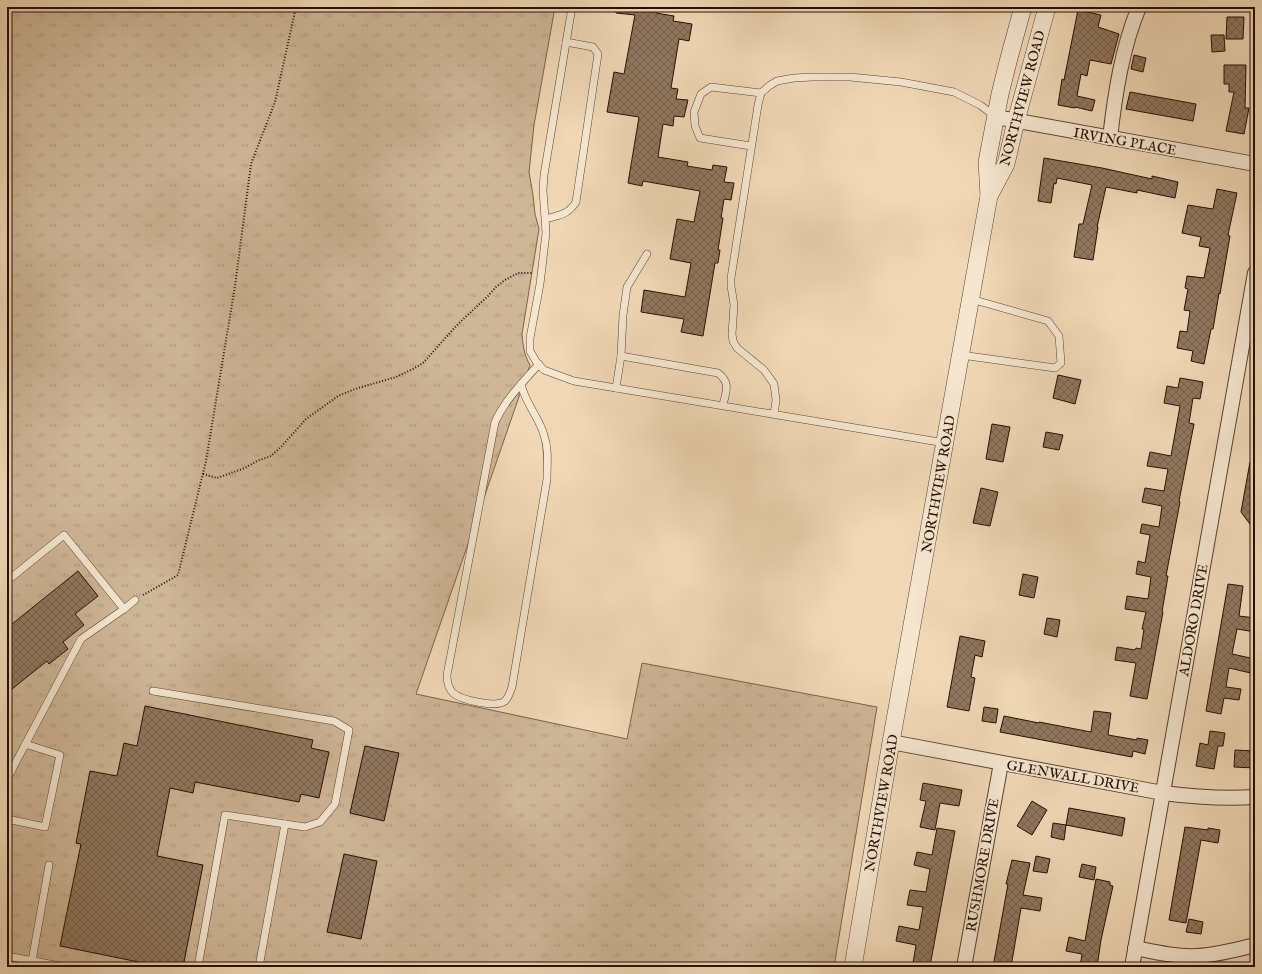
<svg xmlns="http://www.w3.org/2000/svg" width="1262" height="974" font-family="'IM FELL English',serif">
<defs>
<pattern id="grass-tufts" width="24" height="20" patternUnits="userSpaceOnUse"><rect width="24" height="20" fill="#ceb697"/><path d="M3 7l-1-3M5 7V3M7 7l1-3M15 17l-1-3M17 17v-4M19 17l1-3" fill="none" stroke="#b19b80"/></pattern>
<pattern id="building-cross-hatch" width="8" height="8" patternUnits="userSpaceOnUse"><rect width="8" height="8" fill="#90775f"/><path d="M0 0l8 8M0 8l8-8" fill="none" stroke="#76604c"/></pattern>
</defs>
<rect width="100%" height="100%" fill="#f0d8b6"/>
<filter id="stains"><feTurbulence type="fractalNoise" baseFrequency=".005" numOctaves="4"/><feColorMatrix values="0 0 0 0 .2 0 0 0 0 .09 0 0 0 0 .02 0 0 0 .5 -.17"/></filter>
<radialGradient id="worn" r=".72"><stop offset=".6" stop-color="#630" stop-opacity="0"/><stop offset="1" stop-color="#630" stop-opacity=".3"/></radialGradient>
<path fill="url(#grass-tufts)" stroke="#7b624c" d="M 7,7 L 555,7 L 534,125 L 529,172 L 533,195 L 535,214 L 539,229 L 522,334 C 523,345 524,355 530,365 L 416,694 L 627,739 L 642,663 L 877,707 L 834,967 L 7,967 Z"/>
<g fill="url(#building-cross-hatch)" stroke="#280e01">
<path d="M 616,7 L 656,8 L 656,13 L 674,16 L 673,21 L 692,24 L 689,41 L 679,39 L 671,88 L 678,89 L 676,99 L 688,100 L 684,117 L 674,116 L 673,126 L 663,124 L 658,157 L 688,162 L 687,166 L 712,170 L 713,165 L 727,167 L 724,182 L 734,183 L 731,200 L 724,199 L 721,218 L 723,218 L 718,250 L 720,250 L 718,263 L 715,263 L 703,336 L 681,332 L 684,319 L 641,312 L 644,290 L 685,297 L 691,263 L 670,259 L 677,219 L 694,222 L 700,191 L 643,181 L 642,186 L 628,183 L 639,117 L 607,112 L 614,72 L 624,74 L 635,15 L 616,13 Z"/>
<path d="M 1078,10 L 1101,15 L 1098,27 L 1119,34 L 1111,64 L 1090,60 L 1087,76 L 1081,74 L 1077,96 L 1095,100 L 1092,111 L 1075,107 L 1075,108 L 1058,105 L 1062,79 L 1064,80 Z"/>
<path d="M 1227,17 L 1244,17 L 1243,39 L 1226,39 Z"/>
<path d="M 1211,35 L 1224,35 L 1225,51 L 1212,52 Z"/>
<path d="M 1134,55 L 1146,58 L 1143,72 L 1131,69 Z"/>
<path d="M 1224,65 L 1246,65 L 1245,108 L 1249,108 L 1244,134 L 1226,131 L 1234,92 L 1229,92 L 1229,84 L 1224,84 Z"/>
<path d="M 1130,92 L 1196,104 L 1193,121 L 1126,109 Z"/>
<path d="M 1044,158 L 1102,168 L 1152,179 L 1152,176 L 1178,182 L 1175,198 L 1137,190 L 1137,193 L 1106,187 L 1097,227 L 1098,227 L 1093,260 L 1074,257 L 1079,224 L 1083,224 L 1092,185 L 1057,178 L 1056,184 L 1054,183 L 1051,203 L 1038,201 Z"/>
<path d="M 1217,189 L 1237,193 L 1228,235 L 1230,236 L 1220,294 L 1219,293 L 1213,329 L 1211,329 L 1204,364 L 1191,361 L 1193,351 L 1177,348 L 1180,331 L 1187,332 L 1190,311 L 1184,310 L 1188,289 L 1185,288 L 1187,276 L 1204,278 L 1210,248 L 1199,246 L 1201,237 L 1182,233 L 1188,205 L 1213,209 Z"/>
<path d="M 1058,375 L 1081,380 L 1075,404 L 1053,398 Z"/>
<path d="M 1180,378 L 1203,382 L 1200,399 L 1193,398 L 1189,423 L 1194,424 L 1179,501 L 1180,502 L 1166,576 L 1168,576 L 1162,612 L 1163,612 L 1147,699 L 1130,696 L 1136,663 L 1115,660 L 1117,647 L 1135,650 L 1136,648 L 1141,649 L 1144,629 L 1142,629 L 1146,612 L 1125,609 L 1127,596 L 1148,599 L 1151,577 L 1136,574 L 1138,561 L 1145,563 L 1150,535 L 1140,533 L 1142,524 L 1159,527 L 1162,506 L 1142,502 L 1145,488 L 1164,491 L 1168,469 L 1147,466 L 1150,452 L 1171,456 L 1180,406 L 1164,403 L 1167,386 L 1178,388 Z"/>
<path d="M 992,424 L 1010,427 L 1003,462 L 986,459 Z"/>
<path d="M 1046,432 L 1063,435 L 1059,450 L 1043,447 Z"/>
<path d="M 1250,462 L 1255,462 L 1255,531 L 1241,512 Z"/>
<path d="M 981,488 L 998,492 L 990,526 L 973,523 Z"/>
<path d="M 78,571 L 98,596 L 75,614 L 84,625 L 63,642 L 68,649 L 49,664 L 47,661 L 7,693 L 7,628 Z"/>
<path d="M 1023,574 L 1038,577 L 1034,598 L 1019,595 Z"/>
<path d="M 1228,584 L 1243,586 L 1239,616 L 1255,618 L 1255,632 L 1237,629 L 1232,654 L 1255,659 L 1255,674 L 1229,668 L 1226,687 L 1241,689 L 1239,700 L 1224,698 L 1221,714 L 1206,711 Z"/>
<path d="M 1047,618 L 1060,620 L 1057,637 L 1044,634 Z"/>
<path d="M 960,636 L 985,641 L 982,657 L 975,655 L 971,677 L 975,678 L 969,711 L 947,707 Z"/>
<path d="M 145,706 L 313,740 L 311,748 L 329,752 L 319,798 L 301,794 L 299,802 L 195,782 L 193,793 L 170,788 L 157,856 L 203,865 L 183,967 L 163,967 L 60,946 L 81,844 L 76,843 L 90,771 L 117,776 L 124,743 L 137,746 Z"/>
<path d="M 984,707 L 998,709 L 996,723 L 982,721 Z"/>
<path d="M 1094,711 L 1111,713 L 1108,735 L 1137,740 L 1137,738 L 1148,740 L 1145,754 L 1133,751 L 1132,757 L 1000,732 L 1004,716 L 1039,723 L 1039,722 L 1091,732 Z"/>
<path d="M 1210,731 L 1225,733 L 1223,746 L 1218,746 L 1214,769 L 1196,766 L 1200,743 L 1208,745 Z"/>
<path d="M 365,746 L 399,753 L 384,821 L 350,813 Z"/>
<path d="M 1235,750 L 1255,751 L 1255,768 L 1234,767 Z"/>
<path d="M 923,783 L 962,790 L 959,806 L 940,803 L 935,830 L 920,827 L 926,801 L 920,800 Z"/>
<path d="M 1032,801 L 1047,810 L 1032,835 L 1017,826 Z"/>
<path d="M 1069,808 L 1125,818 L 1122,836 L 1066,825 Z"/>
<path d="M 1053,823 L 1066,825 L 1064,840 L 1051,837 Z"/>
<path d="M 1185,827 L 1208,830 L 1208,828 L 1220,830 L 1218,843 L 1201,840 L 1186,923 L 1169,920 Z"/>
<path d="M 937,828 L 955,831 L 930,966 L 913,963 L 916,945 L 896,941 L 899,926 L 919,930 L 923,907 L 907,905 L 910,890 L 926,892 L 930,869 L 914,865 L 917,852 L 932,855 Z"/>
<path d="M 344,854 L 377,861 L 361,939 L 327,932 Z"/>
<path d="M 1036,856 L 1050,859 L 1047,873 L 1033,871 Z"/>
<path d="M 1012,860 L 1030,863 L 1023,895 L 1042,898 L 1040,911 L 1021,908 L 1011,967 L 993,967 L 1008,884 L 1006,884 Z"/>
<path d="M 1082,864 L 1096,867 L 1094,880 L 1079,877 Z"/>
<path d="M 1096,879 L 1110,882 L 1110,885 L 1113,886 L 1101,940 L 1097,967 L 1080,967 L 1082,954 L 1066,951 L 1069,937 L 1085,941 Z"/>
<path d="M 1189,919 L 1203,922 L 1201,934 L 1186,932 Z"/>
</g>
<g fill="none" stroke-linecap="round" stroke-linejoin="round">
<g stroke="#5a402e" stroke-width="8">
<g id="service">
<path d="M 572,7 L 544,175 L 543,190 L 546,233 L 540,284 L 530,338 L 530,351 L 537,363 L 544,370 L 574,381 L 945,443"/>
<path d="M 751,146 L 700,138 L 695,126 L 694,112 L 701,94 L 711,87 L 761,93"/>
<path d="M 546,219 C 559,215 568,215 576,202 L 598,54 L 593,47 L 566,42"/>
<path d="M 961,355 L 1055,368 L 1061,363 L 1059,336 L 1048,321 L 971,299"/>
<path d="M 621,356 L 718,373 C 731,383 726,391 723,405"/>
<path d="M 521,384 C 525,403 539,417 544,435 C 549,450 547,464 547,479 L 512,687 C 510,692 509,697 505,701 C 496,708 461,700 453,693 C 448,688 447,682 447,675 L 495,422 C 505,400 523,382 539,364"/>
<path d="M 616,388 L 621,356 L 623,315 L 627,287 L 647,254"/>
<path d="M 774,414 L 776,400 L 774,384 L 764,370 L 737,348 L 733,341 L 732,334 L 734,305 L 731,286 L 731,278 L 758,105 L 761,93 L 769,86 L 777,81 L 794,78 L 812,77 L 850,77 L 901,82 L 954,92 L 980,105 L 996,117"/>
<path d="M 7,581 L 64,535 L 124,609"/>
<path d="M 153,691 L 334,721 L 349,730 L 335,804 L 320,822 L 305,827 L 225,815 L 198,967"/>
<path d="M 7,779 L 81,639 L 124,609 L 135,600"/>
<path d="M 7,819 L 45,827 L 60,755 L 25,744"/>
<path d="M 7,956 L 65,967"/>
<path d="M 32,967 L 32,961 L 49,865"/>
<path d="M 259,967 L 285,824"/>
</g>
</g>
<g stroke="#5a402e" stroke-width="16">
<g id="minor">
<path d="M 996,117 L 1255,164"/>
<path d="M 1110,138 C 1115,94 1122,48 1139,7"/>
<path d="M 891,742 L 1163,793 C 1194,797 1224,799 1255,797"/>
<path d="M 1135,948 C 1155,952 1176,957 1197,956 C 1216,955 1236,950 1255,945"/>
<path d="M 964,967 L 1001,763"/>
<path d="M 1132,967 L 1255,273"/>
</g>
</g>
<g stroke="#5a402e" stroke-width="18">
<g id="tertiary">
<path d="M 989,196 L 987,162 L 1000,94 L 1009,58 L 1023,7"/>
<path d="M 853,967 L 891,742 L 989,196 L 1006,164 L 1016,121 L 1047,7"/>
</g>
</g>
<g stroke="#280e01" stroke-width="2" stroke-dasharray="1 2" stroke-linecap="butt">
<path d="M 203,474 L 217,478 L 245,468 L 257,461 L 271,456 L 282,446 L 306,419 L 338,396 L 355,389 L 396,377 L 413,369 L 423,363 L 458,324 L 488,296 L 496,287 L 505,280 L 518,273 L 532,273"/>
<path d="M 143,595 L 178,575 L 206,461 L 235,286 L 251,164 L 275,102 L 296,7"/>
</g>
<use href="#service" stroke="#f5e6d0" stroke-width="7"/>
<use href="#minor" stroke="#f5e6d0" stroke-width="14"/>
<use href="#tertiary" stroke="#f5e6d0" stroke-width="17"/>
</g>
<g text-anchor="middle" stroke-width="3.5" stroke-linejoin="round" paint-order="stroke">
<g font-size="14" fill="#280e01" stroke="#f5e6d0">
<text transform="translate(1022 98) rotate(-75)" y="5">NORTHVIEW ROAD</text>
<text transform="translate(1125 141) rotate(10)" y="5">IRVING PLACE</text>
<text transform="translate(938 484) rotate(-80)" y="5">NORTHVIEW ROAD</text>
<text transform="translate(1193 620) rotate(-80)" y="5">ALDORO DRIVE</text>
<text transform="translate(1073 776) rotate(10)" y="5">GLENWALL DRIVE</text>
<text transform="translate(881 803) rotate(-80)" y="5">NORTHVIEW ROAD</text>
<text transform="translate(982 865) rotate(-80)" y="5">RUSHMORE DRIVE</text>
</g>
</g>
<rect width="1262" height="974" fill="none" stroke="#f0d8b6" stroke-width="24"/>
<rect x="8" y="8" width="1246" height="958" fill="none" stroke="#280e01" stroke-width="2"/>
<rect x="12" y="12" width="1238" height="950" fill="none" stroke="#280e01"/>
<rect width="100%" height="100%" filter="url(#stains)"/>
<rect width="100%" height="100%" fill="url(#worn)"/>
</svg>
